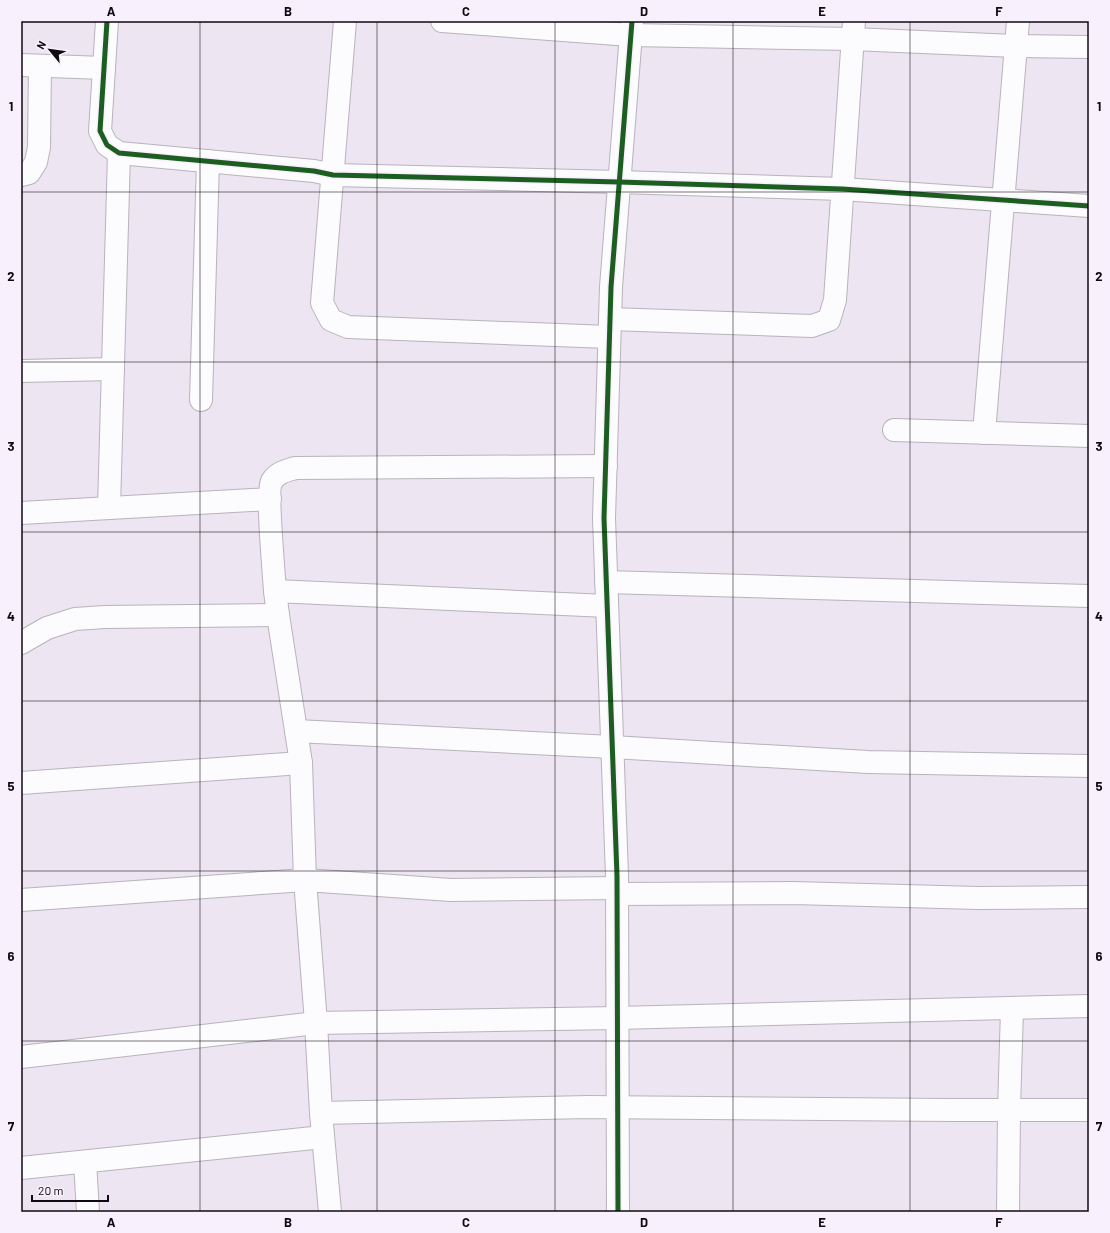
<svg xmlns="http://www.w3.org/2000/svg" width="1110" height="1233" font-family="Barlow,sans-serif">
<rect width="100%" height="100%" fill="#ede5f1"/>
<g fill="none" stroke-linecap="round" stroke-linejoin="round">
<g stroke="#b9b3bc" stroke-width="24">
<g id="street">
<path d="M 107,21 L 100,131 L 107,145 L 119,153 L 314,171 L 333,175 L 619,182 L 842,189 L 1089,206"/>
<path d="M 345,21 L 322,303 L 331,320 L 348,327 L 609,337"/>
<path d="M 442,21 L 630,35 L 852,39 L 1015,46 L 1089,47"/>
<path d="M 21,65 L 104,68"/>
<path d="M 21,175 L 29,173 L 36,162 L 39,147 L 40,66"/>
<path d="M 610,319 L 812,326 L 829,320 L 835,300 L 854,21"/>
<path d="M 21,371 L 113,369"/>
<path d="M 201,400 L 208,161"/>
<path d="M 894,430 L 1089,436"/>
<path d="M 984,433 L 1018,21"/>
<path d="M 606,466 L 295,468 C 286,471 278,472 272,481 C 266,490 274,574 275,591 L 607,606"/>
<path d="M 109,508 L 119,153"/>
<path d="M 21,513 L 270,499"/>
<path d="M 606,582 L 1089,596"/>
<path d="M 275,591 L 278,615 L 301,763 L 305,880 L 316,1023 L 321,1113 L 330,1212"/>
<path d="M 21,643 L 47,628 L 75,619 L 105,617 L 278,615"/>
<path d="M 296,731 L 612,747 L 868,762 L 1089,766"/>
<path d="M 21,783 L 301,763"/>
<path d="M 617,894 L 793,893 L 978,898 L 1089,897"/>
<path d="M 21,900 L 305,880 L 451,890 L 617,888"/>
<path d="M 21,1057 L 316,1023 L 617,1018 L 1089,1006"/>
<path d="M 321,1113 L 588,1107 L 951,1110 L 1089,1110"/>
<path d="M 85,1162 L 88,1212"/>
<path d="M 21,1168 L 323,1137"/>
<path d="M 618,1212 L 617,876 L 604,518 L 611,287 L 632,21"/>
<path d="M 1008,1212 L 1009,1110 L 1012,1009"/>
</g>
</g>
<use href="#street" stroke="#fcfbfd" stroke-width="22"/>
<g stroke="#f8f0fd" stroke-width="8">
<g id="cycleway">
<path d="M 107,21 L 100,131 L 107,145 L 119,153 L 314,171 L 333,175 L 619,182 L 842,189 L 1089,206"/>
<path d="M 618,1212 L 617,876 L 604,518 L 611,287 L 632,21"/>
</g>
</g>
<use href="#cycleway" stroke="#1b5e20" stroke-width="5"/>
</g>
<path fill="none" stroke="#0f0a11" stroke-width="1" stroke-opacity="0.55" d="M 200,21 L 200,1212M 377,21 L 377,1212M 555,21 L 555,1212M 733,21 L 733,1212M 910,21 L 910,1212M 21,192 L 1089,192M 21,362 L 1089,362M 21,532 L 1089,532M 21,701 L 1089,701M 21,871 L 1089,871M 21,1041 L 1089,1041"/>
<rect width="1110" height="1233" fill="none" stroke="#f8f0fd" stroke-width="44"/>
<g transform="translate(50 50) rotate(299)" stroke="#f8f0fd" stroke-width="3" paint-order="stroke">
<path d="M0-3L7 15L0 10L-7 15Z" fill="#0f0a11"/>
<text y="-6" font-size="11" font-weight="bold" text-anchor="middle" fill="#0f0a11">N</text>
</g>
<path d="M32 1195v6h76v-6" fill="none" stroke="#0f0a11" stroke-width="2"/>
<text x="38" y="1195" font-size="12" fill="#0f0a11" stroke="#f8f0fd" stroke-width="3" paint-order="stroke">20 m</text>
<rect x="22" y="22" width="1066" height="1189" fill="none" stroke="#0f0a11" stroke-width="1.5"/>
<g font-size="13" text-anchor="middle" font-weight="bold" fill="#0f0a11">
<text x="111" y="16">A</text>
<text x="288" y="16">B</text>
<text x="466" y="16">C</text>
<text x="644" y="16">D</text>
<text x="822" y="16">E</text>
<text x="999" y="16">F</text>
<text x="11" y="111">1</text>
<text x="1099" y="111">1</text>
<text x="11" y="281">2</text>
<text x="1099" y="281">2</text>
<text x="11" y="451">3</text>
<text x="1099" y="451">3</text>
<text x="11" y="621">4</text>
<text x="1099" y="621">4</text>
<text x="11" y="791">5</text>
<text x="1099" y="791">5</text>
<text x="11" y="961">6</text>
<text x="1099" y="961">6</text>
<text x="11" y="1131">7</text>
<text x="1099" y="1131">7</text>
<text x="111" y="1227">A</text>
<text x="288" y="1227">B</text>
<text x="466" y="1227">C</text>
<text x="644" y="1227">D</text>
<text x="822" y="1227">E</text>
<text x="999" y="1227">F</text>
</g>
</svg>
